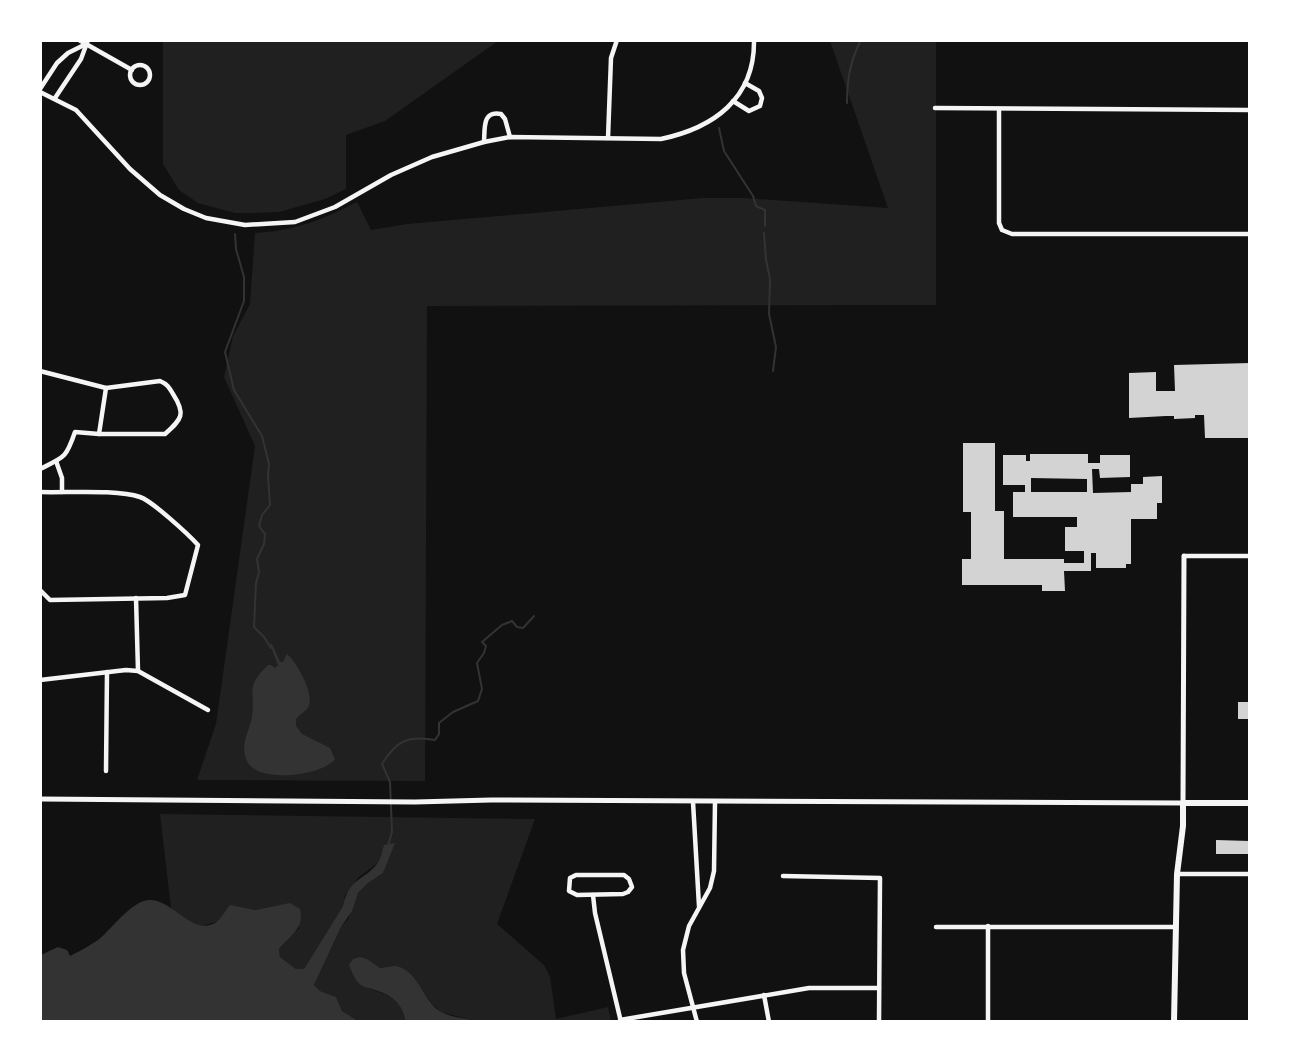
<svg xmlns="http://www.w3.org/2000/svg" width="1290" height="1062" font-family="'Roboto Condensed',sans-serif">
<rect width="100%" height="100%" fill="#111"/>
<g fill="#202020">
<path d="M 163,41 L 163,40 L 498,41 L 385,121 L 346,135 L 346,189 L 325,199 L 279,212 L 255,213 L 235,213 L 198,203 L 179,190 L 163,164 Z"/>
<path d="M 830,41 L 936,41 L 936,305 L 427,306 L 425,781 L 197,780 L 216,724 L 255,446 L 224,377 L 233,336 L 250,304 L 255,233 C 294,231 322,220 357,202 L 371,230 L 407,224 L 703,198 L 744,198 L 888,208 Z"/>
<path d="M 160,814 L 535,819 L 497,924 L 544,965 L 550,977 L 556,1019 L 608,1007 L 611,1021 L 475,1021 L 441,1012 L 433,1005 L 415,980 L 395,966 L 380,969 L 361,986 C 381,992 403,998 405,1021 L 373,1021 L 370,1020 L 358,1021 L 342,1011 L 336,997 L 320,991 L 314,985 L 341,927 L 348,919 L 358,893 L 368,883 L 383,873 L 384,845 L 379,862 L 359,877 L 345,895 L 343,906 L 304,969 L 296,969 L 280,957 L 279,949 L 299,928 L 280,905 L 255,910 L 244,908 L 216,922 L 201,926 L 190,922 L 171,908 Z"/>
</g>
<g fill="#333">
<path d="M 270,644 L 272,644 L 280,662 L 283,662 L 287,654 C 296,661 314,693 309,705 C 307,711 300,714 296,719 L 296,726 L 302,734 L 330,748 L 335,759 C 323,776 257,784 247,761 C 239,745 250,731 252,716 C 256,689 244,689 268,665 L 271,665 L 275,668 L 278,665 Z"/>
<path d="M 395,843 L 383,873 L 368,883 L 358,893 L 352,911 L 341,927 L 314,985 L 320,991 L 336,997 L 342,1011 L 358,1021 L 41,1021 L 41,955 L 58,947 L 67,950 L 70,956 C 80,951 89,946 98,940 C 112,929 131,901 149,900 C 173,899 192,936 215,923 C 221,919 226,910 230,905 L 255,910 L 290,903 L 300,909 C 305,928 290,936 279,949 L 280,957 L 296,969 L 304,969 L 343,906 C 349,878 362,882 377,864 C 381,859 382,851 384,845 Z"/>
<path d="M 360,957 L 367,959 L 380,968 C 384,968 391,966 395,966 C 417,969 423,999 438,1010 C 448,1017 464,1018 475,1021 L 405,1021 C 404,1005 390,994 375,990 C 371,988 364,988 361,985 C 355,981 352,972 349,965 L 353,959 Z"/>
</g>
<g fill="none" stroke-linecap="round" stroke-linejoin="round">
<g stroke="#333" stroke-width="2">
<path d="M 847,103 C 847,80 850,61 861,40"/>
<path d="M 719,128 L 724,151 L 753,196 L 756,206 L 765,210 L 765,226"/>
<path d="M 764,233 L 766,260 L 770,279 L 769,314 L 776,347 L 773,371"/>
<path d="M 235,234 L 236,249 L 244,277 L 244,301 L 225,352 L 234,390 L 262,436 L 269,464 L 268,475 L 270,505 L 262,515 L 259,526 L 265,534 L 264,544 L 257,559 L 259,572 L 256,583 L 254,627 L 264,637 L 271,648"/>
<path d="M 388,846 L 392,832 L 390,782 L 382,764 C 396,741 408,735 435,740 L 439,734 L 439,723 L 453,712 L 478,701 L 482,689 L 477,663 L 484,653 L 486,646 L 482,642 L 502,625 L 512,621 L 517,627 L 523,628 L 534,616"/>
</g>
</g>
<g fill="#d3d3d3" fill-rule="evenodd">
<path d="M 1250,363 L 1250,438 L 1205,438 L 1204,415 L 1195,415 L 1195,418 L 1174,419 L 1174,416 L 1166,416 L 1129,418 L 1129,373 L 1156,372 L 1156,391 L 1175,391 L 1174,365 Z"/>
<path d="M 963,443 L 995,443 L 995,511 L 1004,511 L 1004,559 L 1064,559 L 1064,563 L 1084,563 L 1084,551 L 1065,551 L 1065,527 L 1077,527 L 1077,517 L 1013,517 L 1013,492 L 1025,492 L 1025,485 L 1003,485 L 1003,455 L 1026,455 L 1026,461 L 1030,461 L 1030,454 L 1088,454 L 1088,463 L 1100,463 L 1100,455 L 1130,455 L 1130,477 L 1100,478 L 1099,469 L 1092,469 L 1093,493 L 1131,492 L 1131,484 L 1143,484 L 1143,477 L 1162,476 L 1162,503 L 1157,503 L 1157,519 L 1131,519 L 1131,564 L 1126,564 L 1126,568 L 1096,568 L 1096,553 L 1091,553 L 1091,571 L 1064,571 L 1065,591 L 1042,591 L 1042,585 L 962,585 L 962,559 L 971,559 L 971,512 L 963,512 ZM 1031,478 L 1087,479 L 1087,492 L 1031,492 Z"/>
<rect x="1238" y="702" width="12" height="17"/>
<path d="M 1216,840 L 1250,841 L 1250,854 L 1216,854 Z"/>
</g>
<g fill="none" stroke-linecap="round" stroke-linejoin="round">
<g stroke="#f5f5f5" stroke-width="4.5">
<path d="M 79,40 L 132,70"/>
<circle cx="140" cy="75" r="10"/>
<path d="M 40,89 L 57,63 L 68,53 L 86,44"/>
<path d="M 40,92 L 76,110 L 130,169 L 160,195 L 184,209 L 206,218 L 245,225 L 295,222 L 335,207 L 391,175 L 432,157 L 484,142 L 510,137 L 661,139 C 713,128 755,99 754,40"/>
<path d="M 55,98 L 81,59 L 88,40"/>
<path d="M 733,101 L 749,111 L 760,106 L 762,98 L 759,91 L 745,83"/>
<path d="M 935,108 L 1250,110"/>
<path d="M 999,109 L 999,223 L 1002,230 L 1012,234 L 1250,234"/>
<path d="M 608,138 L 611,58 L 617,40"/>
<path d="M 484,142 C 485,129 482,110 501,114 L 505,119 L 510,137"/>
<path d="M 40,371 L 106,388 L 160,381 C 167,384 169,387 173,394 C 186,414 182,419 165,434 L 99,434 L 75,432 C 66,458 65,457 40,469"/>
<path d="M 99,434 L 106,388"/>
<path d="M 56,461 L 62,478 L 62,492"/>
<path d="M 40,492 C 66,493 117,489 140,497 C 152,501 188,534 198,545 L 185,595 L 167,598 L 50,600 L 40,590"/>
<path d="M 1184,556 L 1250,556"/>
<path d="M 136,598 L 138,671"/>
<path d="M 40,680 L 126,670 L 138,671 L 208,710"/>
<path d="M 106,771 L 107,672"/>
<path d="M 693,802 L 699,906"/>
<path d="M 1177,874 L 1250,874"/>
<path d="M 576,875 L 624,875 L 629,879 L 632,887 L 628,892 L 623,894 L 577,895 L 569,891 L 570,878 Z"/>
<path d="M 783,876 L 880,878 L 879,1022"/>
<path d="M 593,895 L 595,913 L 621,1022"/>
<path d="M 988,926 L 988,1022"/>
<path d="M 936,927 L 1175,927"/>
<path d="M 764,995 L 769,1022"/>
<path d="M 620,1020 L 809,988 L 879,988"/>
<path d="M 697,1022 L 684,973 L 683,950 L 689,926 L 710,888 L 714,871 L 715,802"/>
</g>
<path stroke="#f5f5f5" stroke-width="5" d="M 40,799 L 415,802 L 491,800 L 1183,803 L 1184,556"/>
<path stroke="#f5f5f5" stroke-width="6" d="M 1174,1022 L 1177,874 L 1183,826 L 1183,803 L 1250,803"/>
</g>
<rect width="1290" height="1062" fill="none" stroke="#ffffff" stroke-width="84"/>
</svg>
